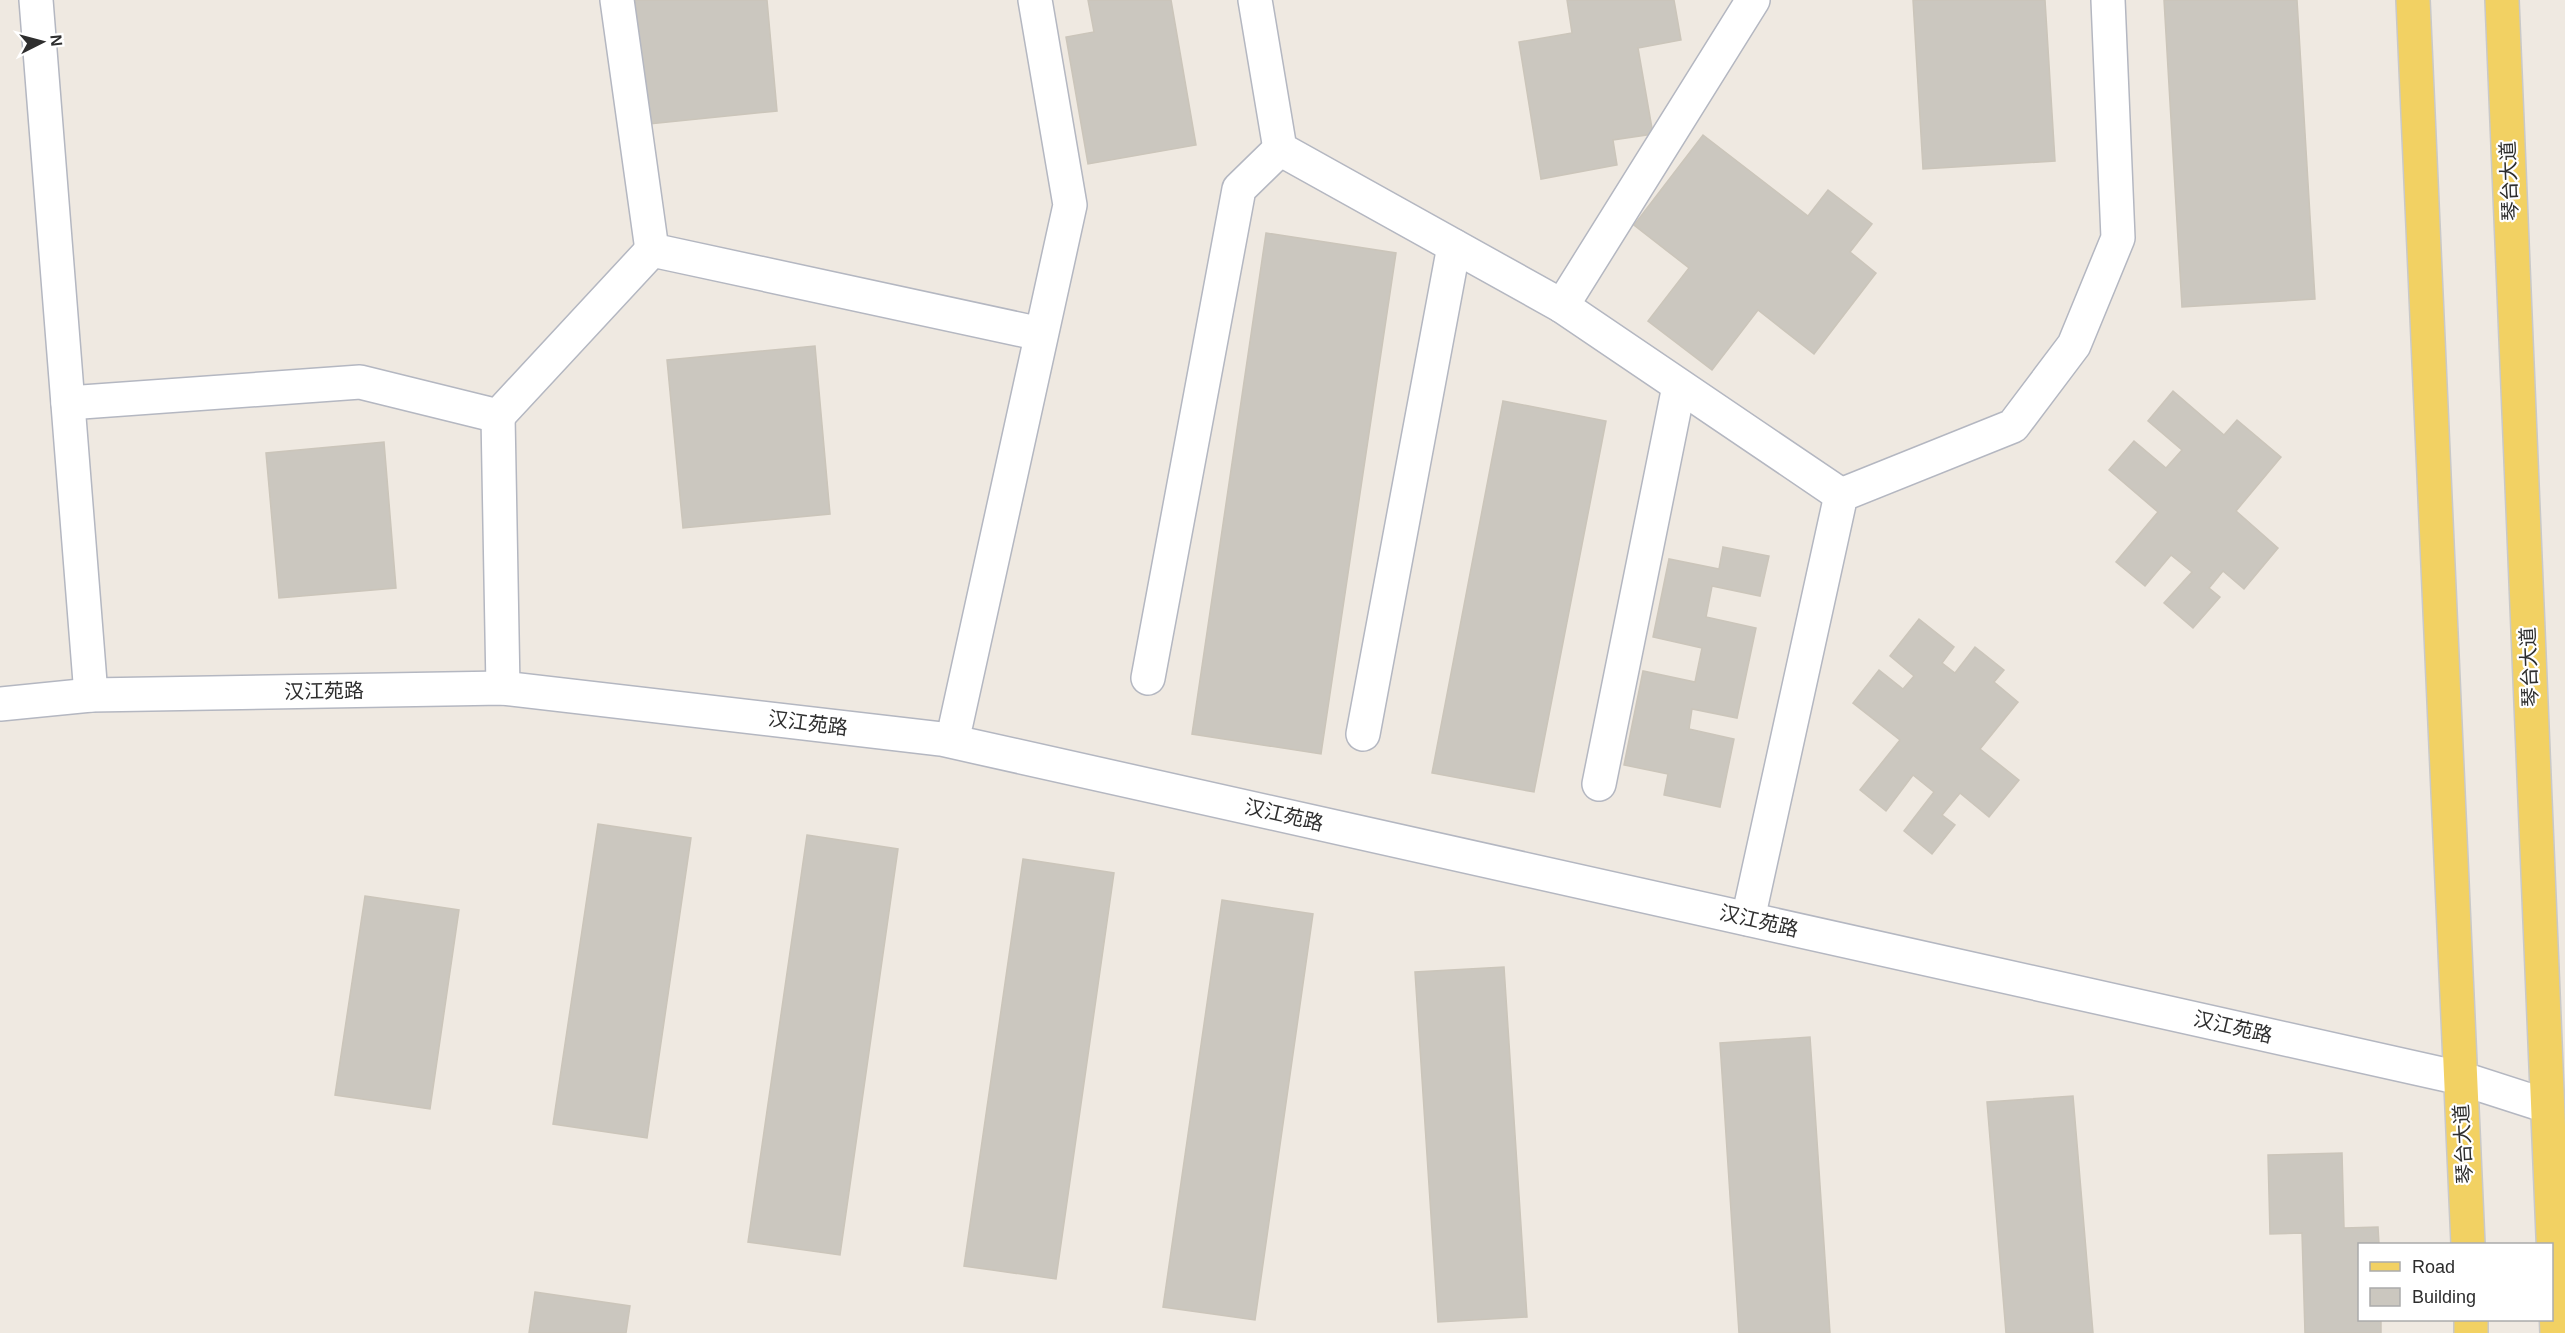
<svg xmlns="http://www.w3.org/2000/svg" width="2565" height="1333" font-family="Helvetica,'Noto Sans SC',sans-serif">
<rect width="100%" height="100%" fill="#efe9e1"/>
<g fill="#cbc7bf" stroke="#cbc5ba" stroke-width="1.5">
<path d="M 635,0 L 767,0 L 777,111 L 649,124 Z"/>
<path d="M 1088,0 L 1171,0 L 1196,145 L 1088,164 L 1066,37 L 1094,32 Z"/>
<path d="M 1567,0 L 1674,0 L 1681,40 L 1638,48 L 1653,134 L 1613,140 L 1617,165 L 1541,179 L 1519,42 L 1572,33 Z"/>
<path d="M 1913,0 L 2045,0 L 2055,161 L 1923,169 Z"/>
<path d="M 2164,0 L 2297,0 L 2315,299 L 2182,307 Z"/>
<path d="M 1703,135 L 1808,216 L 1828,190 L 1872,224 L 1850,252 L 1876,273 L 1814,354 L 1758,310 L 1712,370 L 1648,321 L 1689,268 L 1634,225 Z"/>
<path d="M 1266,233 L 1396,253 L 1321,754 L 1192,734 Z"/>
<path d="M 815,346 L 830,514 L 683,528 L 667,360 Z"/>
<path d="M 2173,391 L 2224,435 L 2237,420 L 2281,457 L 2236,511 L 2278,548 L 2244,589 L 2223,571 L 2209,588 L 2220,597 L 2193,628 L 2164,603 L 2192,572 L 2171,555 L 2145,586 L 2116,562 L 2158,512 L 2109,470 L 2134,441 L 2166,468 L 2182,450 L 2148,421 Z"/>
<path d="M 1503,401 L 1606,421 L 1534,792 L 1432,773 Z"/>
<path d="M 384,442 L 396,588 L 279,598 L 266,453 Z"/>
<path d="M 1723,547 L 1769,556 L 1760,596 L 1712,586 L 1706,617 L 1756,628 L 1737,718 L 1692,709 L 1689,729 L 1734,739 L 1720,807 L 1664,795 L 1668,774 L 1624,765 L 1643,671 L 1695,682 L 1702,648 L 1653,637 L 1669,559 L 1719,569 Z"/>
<path d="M 1919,619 L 1954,647 L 1942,663 L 1955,673 L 1975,647 L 2004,670 L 1994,682 L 2018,702 L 1980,749 L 2019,780 L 1989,817 L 1960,793 L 1942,815 L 1955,825 L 1932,854 L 1904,831 L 1934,792 L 1913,775 L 1886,811 L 1860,790 L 1900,740 L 1853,703 L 1879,670 L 1903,689 L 1914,676 L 1890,656 Z"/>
<path d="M 598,824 L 691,838 L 647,1138 L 553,1124 Z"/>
<path d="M 807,835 L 898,849 L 840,1255 L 748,1242 Z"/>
<path d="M 1023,859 L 1114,873 L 1056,1279 L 964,1266 Z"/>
<path d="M 365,896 L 459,910 L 430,1109 L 335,1095 Z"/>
<path d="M 1222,900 L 1313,914 L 1255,1320 L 1163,1307 Z"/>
<path d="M 1504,967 L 1527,1317 L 1438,1322 L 1415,972 Z"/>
<path d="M 1810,1037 L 1830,1333 L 1739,1333 L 1720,1043 Z"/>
<path d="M 2073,1096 L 2093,1333 L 2006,1333 L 1987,1102 Z"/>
<path d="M 2342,1153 L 2344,1228 L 2378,1227 L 2379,1244 L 2360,1244 L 2360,1320 L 2381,1320 L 2381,1333 L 2305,1333 L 2302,1233 L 2270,1234 L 2268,1155 Z"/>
<path d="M 535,1292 L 630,1306 L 626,1333 L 529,1333 Z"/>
</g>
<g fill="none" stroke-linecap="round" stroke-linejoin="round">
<g stroke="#b4b7c1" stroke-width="36">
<g id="minor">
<path d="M 36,0 L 91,695"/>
<path d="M 617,0 L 652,250 L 1041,334"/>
<path d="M 1255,0 L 1280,149 L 1562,306 L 1753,0"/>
<path d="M 1562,306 L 1841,495"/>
<path d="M 68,403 L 360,382 L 498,416 L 652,250"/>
<path d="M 498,416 L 503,688"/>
<path d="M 1148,678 L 1239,189 L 1280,149"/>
<path d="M 0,704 L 91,695 L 503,688 L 941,739 L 2460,1078 L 2547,1106"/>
<path d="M 956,724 L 1070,205 L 1035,0"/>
<path d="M 1363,734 L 1454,246"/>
<path d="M 1599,784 L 1679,386"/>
<path d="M 1748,919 L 1841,495 L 2013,426 L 2074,345 L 2118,238 L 2108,0"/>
</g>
</g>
<g stroke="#c9c9c9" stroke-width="36">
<g id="major">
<path d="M 2413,0 L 2468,1244"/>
<path d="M 2502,0 L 2557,1333"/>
<path d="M 2471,1320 L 2471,1333"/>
</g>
</g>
<use href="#minor" stroke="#fff" stroke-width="33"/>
<use href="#major" stroke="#f2d163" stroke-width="33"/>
</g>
<g text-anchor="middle" stroke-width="4.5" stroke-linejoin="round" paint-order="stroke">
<g font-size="20" fill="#2e2e2e" stroke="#fff">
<text transform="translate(2509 181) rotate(-92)" y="7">琴台大道</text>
<text transform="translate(2529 667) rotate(-92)" y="7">琴台大道</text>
<text transform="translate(324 691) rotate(-1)" y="7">汉江苑路</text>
<text transform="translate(808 723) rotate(7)" y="7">汉江苑路</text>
<text transform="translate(1284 815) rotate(13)" y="7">汉江苑路</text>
<text transform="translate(1759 921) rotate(13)" y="7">汉江苑路</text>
<text transform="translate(2233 1027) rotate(13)" y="7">汉江苑路</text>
<text transform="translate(2463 1144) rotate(-93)" y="7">琴台大道</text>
</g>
</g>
<rect x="2358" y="1243" width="195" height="78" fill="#ffffff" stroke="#ababab" stroke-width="1.5"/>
<rect x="2370" y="1262" width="30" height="9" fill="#f2d163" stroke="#ababab" stroke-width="1.5"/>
<text x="2412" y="1273" font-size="18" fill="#2e2e2e">Road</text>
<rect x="2370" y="1288" width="30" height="18" fill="#cbc7bf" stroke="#ababab" stroke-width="1.5"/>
<text x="2412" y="1303" font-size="18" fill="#2e2e2e">Building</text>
<g transform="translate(42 42) rotate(84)" stroke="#ffffff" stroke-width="4.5" paint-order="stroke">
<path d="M0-4.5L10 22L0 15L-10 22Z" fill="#2e2e2e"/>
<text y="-9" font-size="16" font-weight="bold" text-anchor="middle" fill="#2e2e2e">N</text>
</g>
</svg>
